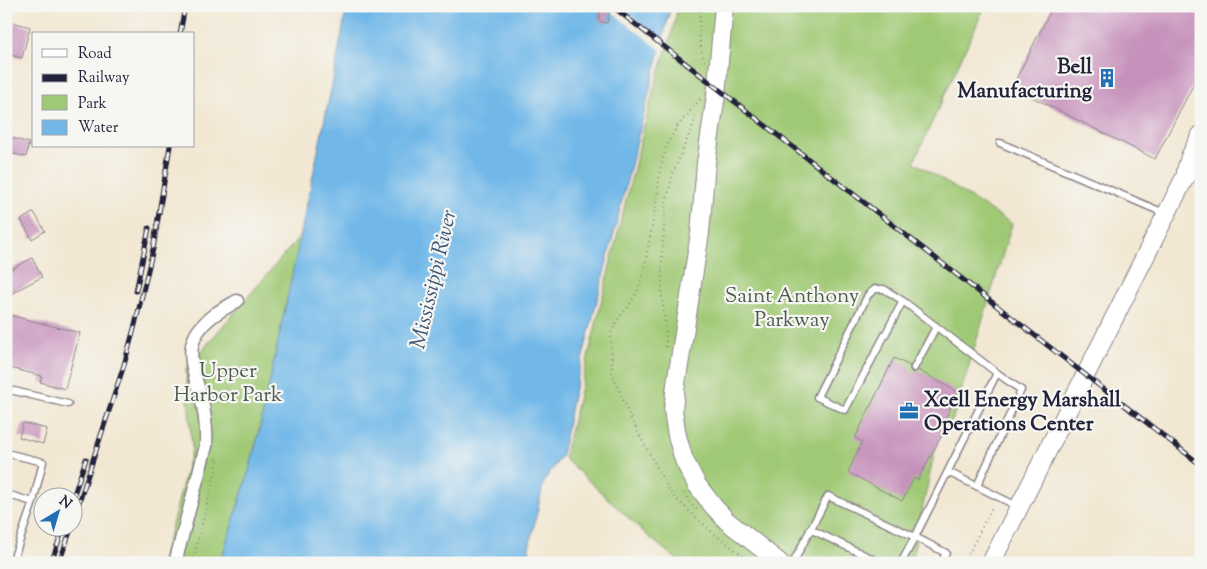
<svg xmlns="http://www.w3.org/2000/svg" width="1207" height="569" font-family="'Sorts Mill Goudy',serif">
<rect width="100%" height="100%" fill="#f6f6f2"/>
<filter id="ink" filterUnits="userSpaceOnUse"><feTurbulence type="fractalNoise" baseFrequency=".02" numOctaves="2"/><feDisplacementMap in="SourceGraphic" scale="10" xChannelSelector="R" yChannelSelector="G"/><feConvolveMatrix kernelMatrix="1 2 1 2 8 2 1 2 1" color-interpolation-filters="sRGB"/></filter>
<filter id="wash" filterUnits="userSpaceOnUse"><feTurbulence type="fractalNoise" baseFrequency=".0096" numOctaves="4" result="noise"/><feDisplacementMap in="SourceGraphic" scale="20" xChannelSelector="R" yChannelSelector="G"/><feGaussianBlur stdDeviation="1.12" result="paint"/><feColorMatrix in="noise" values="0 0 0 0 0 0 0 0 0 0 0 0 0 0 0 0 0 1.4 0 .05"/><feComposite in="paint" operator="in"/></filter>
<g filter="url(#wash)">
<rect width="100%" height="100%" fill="#f2e7d2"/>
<g fill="#a0c975" stroke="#617658">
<path d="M 678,6 L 985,6 L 914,162 L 1012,224 L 952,421 L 939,430 L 911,563 L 681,563 L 649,537 L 564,458 L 619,228 L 654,88 L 671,37 Z"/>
<path d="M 301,235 L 260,427 L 250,468 L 220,563 L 162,563 L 192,449 L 186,369 Z"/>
</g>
<path fill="#71b8e8" stroke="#4a6d92" d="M 347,6 L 601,6 L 599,19 L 602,22 L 605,23 L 608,21 L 611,6 L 671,6 L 572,400 L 562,455 L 544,481 L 529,548 L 532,563 L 220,563 L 250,468 L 260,427 L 333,80 Z"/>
<path fill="#f2e7d2" d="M 609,6 L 619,6 L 664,41 L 662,51 L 608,9 Z"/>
<g id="blocks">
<g fill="#c691bb">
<path d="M 601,6 L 611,6 L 607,23 L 602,22 L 599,19 Z"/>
<path d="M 1053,6 L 1201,6 L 1201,70 L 1155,159 L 1012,87 Z"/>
<path d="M 12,22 L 30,27 L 22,58 L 6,54 L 6,37 L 8,37 Z"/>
<path d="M 6,136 L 29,143 L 26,157 L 6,152 Z"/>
<path d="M 34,212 L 45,231 L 32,239 L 21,220 Z"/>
<path d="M 32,258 L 42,277 L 6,296 L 6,272 Z"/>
<path d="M 6,314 L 80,333 L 65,389 L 40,382 L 42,376 L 6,367 Z"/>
<path d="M 894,358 L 910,366 L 910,370 L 912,373 L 916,372 L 918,370 L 958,392 L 940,430 L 943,433 L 918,480 L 914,478 L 902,501 L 848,472 L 862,442 L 855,438 Z"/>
<path d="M 23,423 L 47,429 L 43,444 L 19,437 Z"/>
</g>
</g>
</g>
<g filter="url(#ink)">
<use href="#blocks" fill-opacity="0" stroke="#8a8486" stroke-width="1"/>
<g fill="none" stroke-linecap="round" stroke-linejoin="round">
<g stroke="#8a8486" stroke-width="9">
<g id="lane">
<path d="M 1000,143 L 1164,213"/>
<path d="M 914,368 L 936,327"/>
<path d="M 6,389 L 68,404"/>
<path d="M 6,453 L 43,462 L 33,502"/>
<path d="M 948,472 L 1019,507"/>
<path d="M 977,486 L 1021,390 L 997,373"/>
<path d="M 6,494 L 33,502 L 12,563"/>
<path d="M 810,529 L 881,563"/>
<path d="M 793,563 L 828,496 L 915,537 L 997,373 L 903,301 L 884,289 L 875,289 L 868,295 L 817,397 L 845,410 L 903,301"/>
<path d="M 901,563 L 915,537 L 946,553 L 941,563"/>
</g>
</g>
<g stroke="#8a8486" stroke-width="15">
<path id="street" d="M 175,563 L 206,446 C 207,429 205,414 201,397 C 194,372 182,347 203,325 C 212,314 225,308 237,301"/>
</g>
<g stroke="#8a8486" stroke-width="20">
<g id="secondary">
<path d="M 724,6 L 716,95 L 706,163 L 700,233 L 676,384 L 673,410 L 677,436 L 684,460 L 697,485 L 714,507 L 727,521 L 780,563"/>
<path d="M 1186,171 L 1190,157 L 1201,135"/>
<path d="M 991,563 L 1184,179 L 1201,159"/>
</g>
</g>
<g stroke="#8a8486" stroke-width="2" stroke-dasharray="1 4" stroke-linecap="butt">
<path d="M 700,6 C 699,22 698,46 705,61"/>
<path d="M 700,99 L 676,128 L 666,147 L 660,170 L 657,199 L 644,270 L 638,290 L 629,306 L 617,320 L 611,334 L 612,373 L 631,419 L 663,479 L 673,496 L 712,532 L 752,563"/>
<path d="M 666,347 L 666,329 L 662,299 L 662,254 L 666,203 L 673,173 L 698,113"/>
<path d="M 684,493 L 690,503 L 698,511"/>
<path d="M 192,563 L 219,458 L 216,458"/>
<path d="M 964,563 L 993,505"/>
</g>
<use href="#lane" stroke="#fff" stroke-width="6"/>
<use href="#street" stroke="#fff" stroke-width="12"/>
<use href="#secondary" stroke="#fff" stroke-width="18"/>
<g stroke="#22223b" stroke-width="5">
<g id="rail">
<path d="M 612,6 L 1201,465"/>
<path d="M 180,34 L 185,6"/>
<path d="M 136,291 L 149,228"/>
<path d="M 72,500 L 86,459"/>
<path d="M 72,524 L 124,365 L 135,325 L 153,249 L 170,146"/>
<path d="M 51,563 L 64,526"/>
<path d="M 59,563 L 72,526"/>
</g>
</g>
<use href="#rail" stroke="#f6f6f2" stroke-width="3" stroke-dasharray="9" stroke-linecap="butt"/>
</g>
</g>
<defs>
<g id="building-bare" transform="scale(1.5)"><path d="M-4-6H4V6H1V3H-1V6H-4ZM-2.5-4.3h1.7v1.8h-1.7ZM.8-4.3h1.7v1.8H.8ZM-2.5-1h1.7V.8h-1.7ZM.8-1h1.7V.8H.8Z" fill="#1f6fb2" stroke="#f6f6f2" stroke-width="2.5" paint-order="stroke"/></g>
<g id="office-bare" transform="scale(1.5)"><path d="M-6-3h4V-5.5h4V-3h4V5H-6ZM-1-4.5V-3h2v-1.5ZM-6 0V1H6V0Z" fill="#1f6fb2" stroke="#f6f6f2" stroke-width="2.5" paint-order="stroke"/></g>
</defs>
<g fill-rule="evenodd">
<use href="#building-bare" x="1107" y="78"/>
<use href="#office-bare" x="909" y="411"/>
</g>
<g text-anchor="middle" stroke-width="4.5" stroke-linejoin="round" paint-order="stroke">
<g font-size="21" font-weight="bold" fill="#22223b" stroke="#f6f6f2" text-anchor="end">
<text x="1092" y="73">Bell<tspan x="1092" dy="24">Manufacturing</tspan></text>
<text x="924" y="406" text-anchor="start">Xcell Energy Marshall<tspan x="924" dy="24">Operations Center</tspan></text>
</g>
<g font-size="21" fill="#4e5c4f" stroke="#f6f6f2">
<text x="792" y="302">Saint Anthony<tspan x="792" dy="24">Parkway</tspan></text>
<text x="228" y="377">Upper<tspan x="228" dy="24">Harbor Park</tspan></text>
</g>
<g font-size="22" font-style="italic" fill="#3e5678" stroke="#f6f6f2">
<text transform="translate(432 279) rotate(-77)" y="8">Mississippi River</text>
</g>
</g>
<rect width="1207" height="569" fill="none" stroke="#f6f6f2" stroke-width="25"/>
<rect x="32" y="32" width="162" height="115" fill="#f6f6f2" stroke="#a1a1a9"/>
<rect x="42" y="49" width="25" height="8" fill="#ffffff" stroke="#a1a1a9"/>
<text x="78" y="58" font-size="15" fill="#22223b">Road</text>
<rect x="42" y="74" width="25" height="8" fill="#22223b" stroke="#a1a1a9"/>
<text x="78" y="82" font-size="15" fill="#22223b">Railway</text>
<rect x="42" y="95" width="25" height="15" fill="#a0c975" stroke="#a1a1a9"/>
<text x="78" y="108" font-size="15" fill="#22223b">Park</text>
<rect x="42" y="120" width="25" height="15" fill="#71b8e8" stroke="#a1a1a9"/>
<text x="78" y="132" font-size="15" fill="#22223b">Water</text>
<g transform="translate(58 512) rotate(38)"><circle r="24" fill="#f6f6f2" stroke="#a1a1a9"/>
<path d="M0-4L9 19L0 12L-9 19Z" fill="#1f6fb2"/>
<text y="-8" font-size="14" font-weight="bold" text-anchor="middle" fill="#22223b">N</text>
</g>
</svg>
